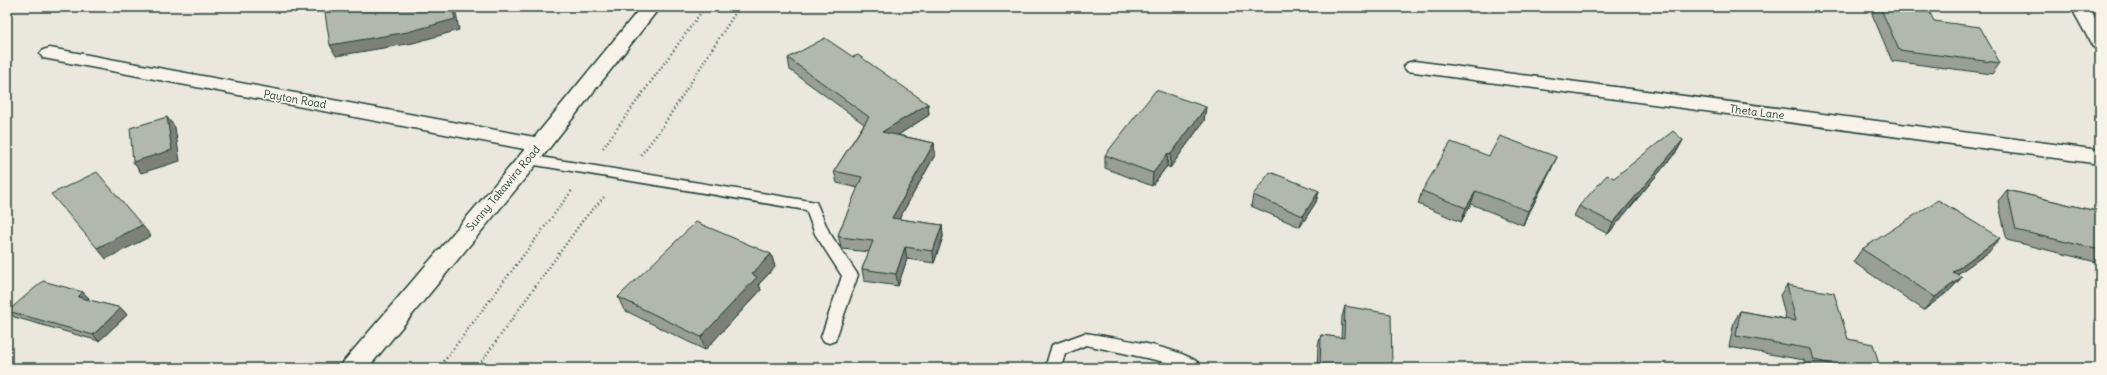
<svg xmlns="http://www.w3.org/2000/svg" width="2107" height="375" font-family="Delius,sans-serif">
<rect width="100%" height="100%" fill="#eae8dd"/>
<filter id="ink" filterUnits="userSpaceOnUse"><feTurbulence type="fractalNoise" baseFrequency=".025" numOctaves="2"/><feDisplacementMap in="SourceGraphic" scale="8" xChannelSelector="R" yChannelSelector="G"/><feConvolveMatrix kernelMatrix="1 2 1 2 8 2 1 2 1" color-interpolation-filters="sRGB"/></filter>
<g filter="url(#ink)">
<g fill="none" stroke-linecap="round" stroke-linejoin="round">
<g stroke="#1f3d34" stroke-width="3">
<g id="lane">
<path d="M 528,155 L 816,202 L 829,232 L 858,275 L 835,341 L 829,343 L 823,341 L 821,337 L 842,276 L 815,234 L 806,210 L 523,163 L 521,160 L 523,157 Z"/>
<path d="M 1085,333 C 1109,337 1193,348 1203,368 L 1181,368 L 1174,364 L 1086,345 L 1065,354 L 1061,368 L 1045,368 L 1052,345 Z"/>
</g>
</g>
<g stroke="#1f3d34" stroke-width="3">
<g id="street">
<path d="M 2071,7 L 2089,7 L 2100,26 L 2100,49 L 2093,47 Z"/>
<path d="M 50,48 L 540,138 L 547,140 L 551,145 L 547,150 L 540,152 L 43,58 L 40,54 L 43,50 Z"/>
<path d="M 1414,61 L 2100,150 L 2100,164 L 1407,71 L 1404,67 L 1407,63 Z"/>
</g>
</g>
<g stroke="#1f3d34" stroke-width="3">
<path id="secondary" d="M 641,7 L 660,7 L 536,165 L 368,368 L 340,368 L 344,361 L 520,155 Z"/>
</g>
<g stroke="#1f3d34" stroke-width="2.5" stroke-dasharray="1 3" stroke-linecap="butt">
<path d="M 603,148 L 705,7"/>
<path d="M 641,155 L 663,126 L 739,7"/>
<path d="M 439,368 L 573,189"/>
<path d="M 477,368 L 583,220 L 606,195"/>
</g>
<use href="#lane" fill="#f7f3e8" fill-rule="evenodd"/>
<use href="#street" fill="#f7f3e8" fill-rule="evenodd"/>
<use href="#secondary" fill="#f7f3e8" fill-rule="evenodd"/>
</g>
<g fill="#999e96" stroke="#1f3d34">
<path d="M 1876,7 L 1910,7 L 1934,21 L 2000,63 L 1992,74 L 1892,61 L 1872,14 Z"/>
<path d="M 853,57 L 928,104 L 929,115 L 898,135 L 934,143 L 935,155 L 899,219 L 942,225 L 943,237 L 934,263 L 907,259 L 898,286 L 864,281 L 862,269 L 869,252 L 842,249 L 841,247 L 838,235 L 858,188 L 837,183 L 834,171 L 864,124 L 790,70 L 788,58 Z"/>
<path d="M 1206,107 L 1204,121 L 1170,168 L 1167,166 L 1152,186 L 1105,168 L 1105,155 Z"/>
<path d="M 1683,140 L 1677,151 L 1608,234 L 1574,216 L 1579,206 Z"/>
<path d="M 1489,156 L 1551,170 L 1523,225 L 1471,204 L 1461,222 L 1418,204 L 1422,191 Z"/>
<path d="M 2007,190 L 2100,212 L 2100,263 L 2007,240 L 1998,201 Z"/>
<path d="M 1319,191 L 1316,202 L 1300,227 L 1251,206 L 1253,195 Z"/>
<path d="M 1862,249 L 1989,252 L 1957,274 L 1962,277 L 1950,290 L 1924,310 L 1853,262 Z"/>
<path d="M 771,254 L 775,267 L 759,284 L 761,290 L 705,350 L 624,310 L 618,297 Z"/>
<path d="M 1787,285 L 1848,339 L 1880,368 L 1806,368 L 1804,360 L 1729,347 L 1734,322 L 1740,311 L 1786,319 L 1780,295 Z"/>
<path d="M 83,292 L 89,298 L 88,300 L 121,308 L 127,315 L 99,341 L 14,317 L 8,311 Z"/>
<path d="M 1345,306 L 1392,368 L 1317,368 L 1318,345 L 1321,335 L 1341,338 L 1342,317 Z"/>
</g>
<g fill="#7d817a" stroke="#1f3d34">
<path d="M 452,7 L 455,7 L 459,30 L 413,43 L 336,56 L 330,45 Z"/>
<path d="M 928,104 L 929,115 L 884,144 L 882,132 Z"/>
<path d="M 1206,107 L 1204,121 L 1170,168 L 1171,154 Z"/>
<path d="M 167,117 L 175,127 L 180,161 L 141,173 L 133,162 Z"/>
<path d="M 1683,140 L 1677,151 L 1608,234 L 1613,223 Z"/>
<path d="M 934,143 L 935,155 L 893,230 L 892,218 Z"/>
<path d="M 1168,153 L 1167,166 L 1152,186 L 1153,173 Z"/>
<path d="M 1557,157 L 1551,170 L 1523,225 L 1528,211 Z"/>
<path d="M 1319,191 L 1316,202 L 1300,227 L 1303,216 Z"/>
<path d="M 1476,191 L 1471,204 L 1461,222 L 1466,208 Z"/>
<path d="M 142,225 L 151,236 L 106,259 L 97,248 Z"/>
<path d="M 942,225 L 943,237 L 934,263 L 933,251 Z"/>
<path d="M 2000,238 L 1989,252 L 1942,285 L 1953,272 Z"/>
<path d="M 905,247 L 907,259 L 898,286 L 896,274 Z"/>
<path d="M 771,254 L 775,267 L 759,284 L 761,290 L 705,350 L 701,337 L 752,274 Z"/>
<path d="M 1962,277 L 1950,290 L 1924,310 L 1935,297 Z"/>
<path d="M 83,292 L 89,298 L 83,303 L 78,297 Z"/>
<path d="M 121,308 L 127,315 L 99,341 L 93,335 Z"/>
</g>
<g fill="#b2b8ae" stroke="#1f3d34">
<path d="M 324,7 L 452,7 L 455,19 L 408,32 L 330,45 Z"/>
<path d="M 1880,7 L 1910,7 L 1928,9 L 1934,21 L 1980,27 L 2000,63 L 1899,50 Z"/>
<path d="M 825,38 L 853,57 L 858,55 L 928,104 L 882,132 L 934,143 L 892,218 L 942,225 L 933,251 L 905,247 L 896,274 L 862,269 L 873,241 L 840,237 L 838,235 L 862,177 L 834,171 L 869,117 L 788,58 Z"/>
<path d="M 1156,90 L 1206,107 L 1171,154 L 1168,153 L 1153,173 L 1105,155 Z"/>
<path d="M 167,117 L 172,150 L 133,162 L 130,128 Z"/>
<path d="M 1673,131 L 1683,140 L 1613,223 L 1579,206 L 1607,175 L 1614,178 Z"/>
<path d="M 1500,136 L 1557,157 L 1528,211 L 1476,191 L 1466,208 L 1422,191 L 1451,142 L 1489,156 Z"/>
<path d="M 97,172 L 142,225 L 97,248 L 51,194 Z"/>
<path d="M 1270,172 L 1319,191 L 1303,216 L 1253,195 Z"/>
<path d="M 2007,190 L 2100,212 L 2100,250 L 2016,230 Z"/>
<path d="M 1938,200 L 2000,238 L 1953,272 L 1962,277 L 1935,297 L 1862,249 Z"/>
<path d="M 696,222 L 771,254 L 752,274 L 757,277 L 701,337 L 618,297 Z"/>
<path d="M 43,281 L 83,292 L 78,297 L 121,308 L 93,335 L 8,311 Z"/>
<path d="M 1787,285 L 1834,293 L 1848,339 L 1873,344 L 1880,368 L 1837,368 L 1836,365 L 1814,360 L 1811,349 L 1736,336 L 1740,311 L 1796,321 Z"/>
<path d="M 1345,306 L 1391,314 L 1392,368 L 1320,368 L 1321,335 L 1344,338 Z"/>
</g>
</g>
<g text-anchor="middle" stroke-width="3.5" stroke-linejoin="round" paint-order="stroke">
<g font-size="11" fill="#1f3d34" stroke="#f7f3e8">
<text transform="translate(295 99) rotate(10)" y="4">Payton Road</text>
<text transform="translate(1757 112) rotate(7)" y="4">Theta Lane</text>
<text transform="translate(503 188) rotate(-50)" y="4">Sunny Takawira Road</text>
</g>
</g>
<rect width="2107" height="375" fill="none" stroke="#f7f3e8" stroke-width="24"/>
<rect x="12" y="12" width="2083" height="351" fill="none" stroke="#1f3d34" stroke-width="1.5" filter="url(#ink)"/>
</svg>
